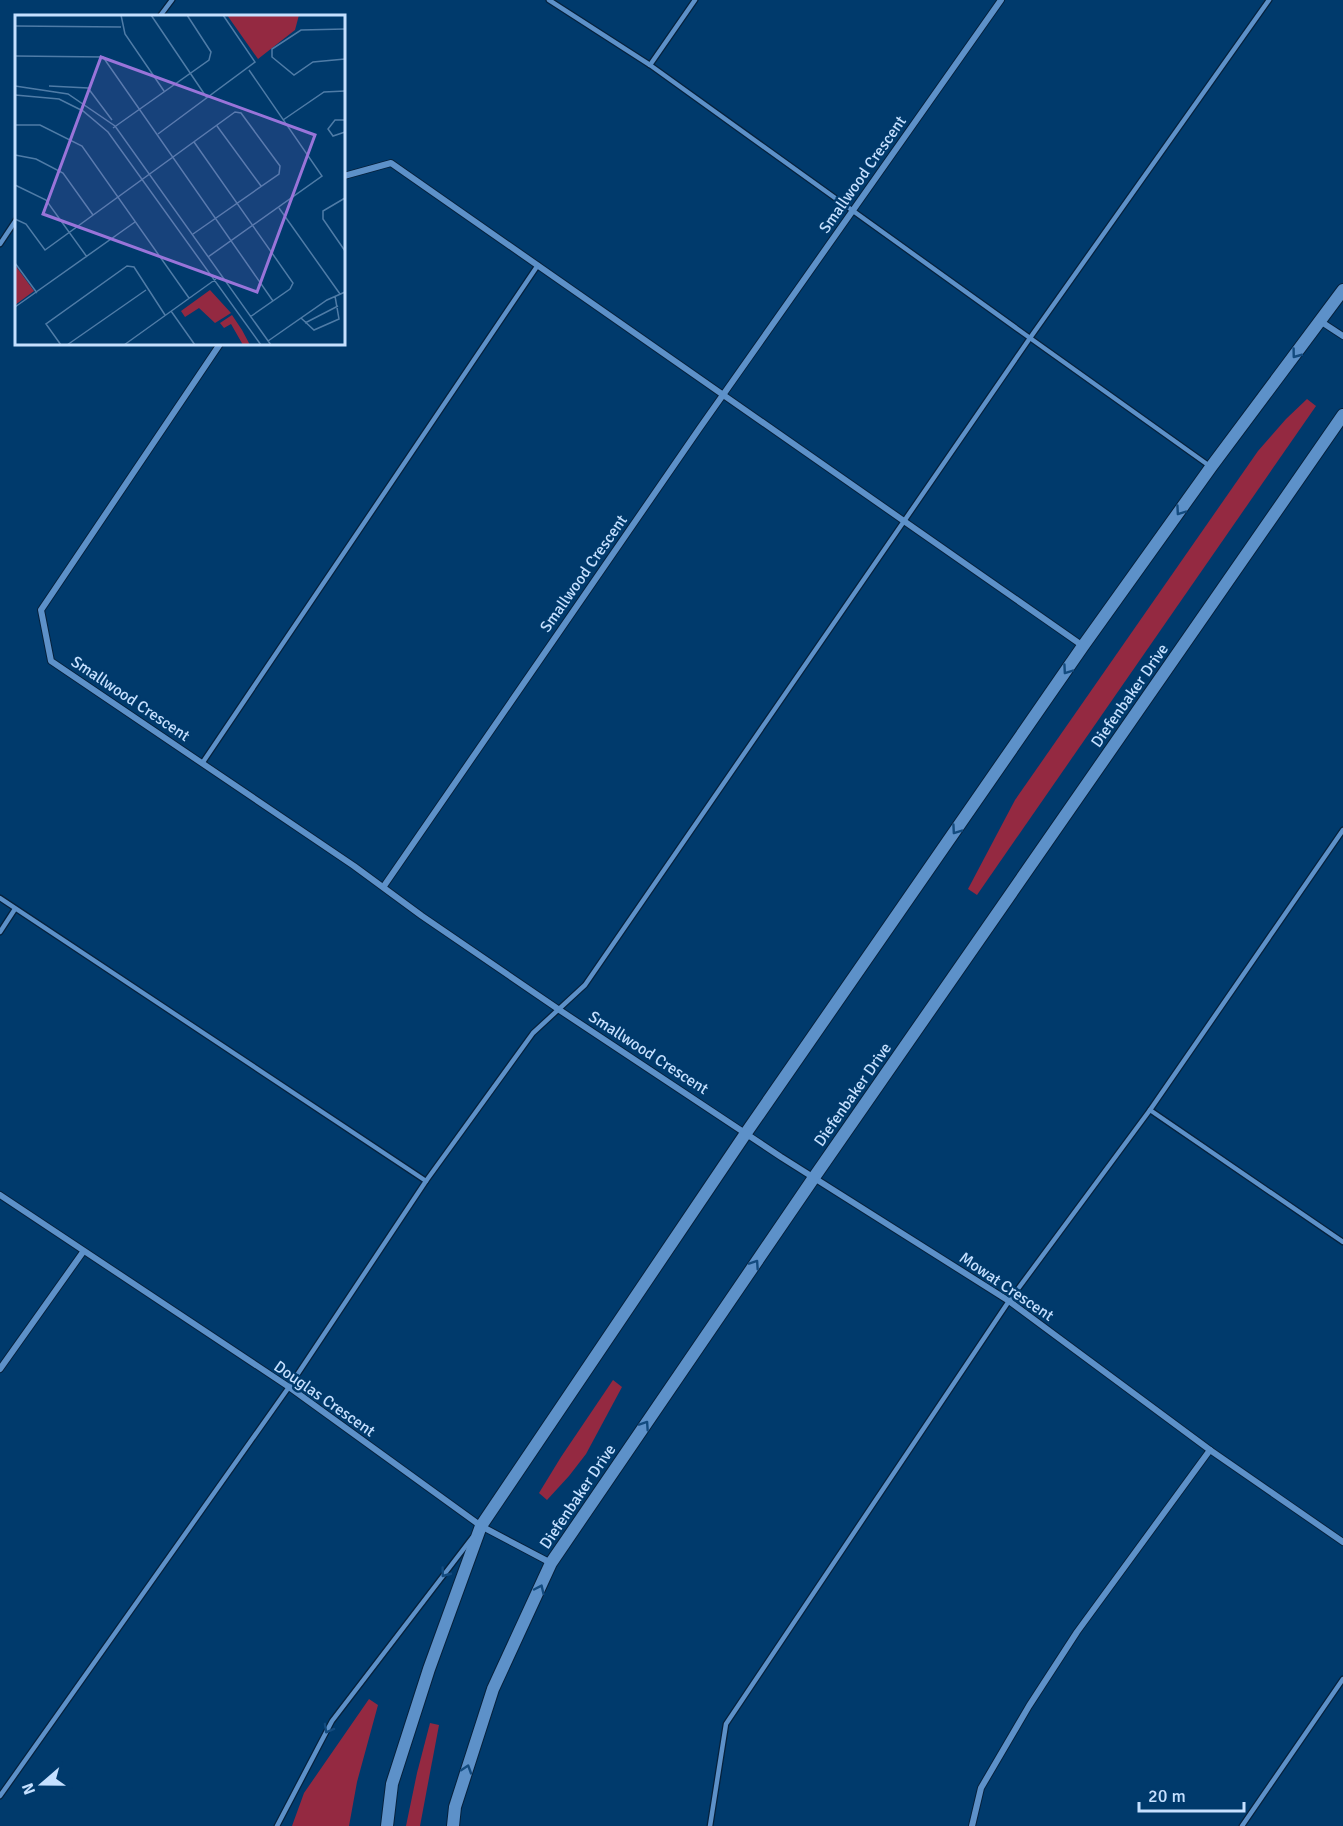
<svg xmlns="http://www.w3.org/2000/svg" width="1343" height="1826" font-family="Signika,sans-serif">
<rect width="100%" height="100%" fill="#003a6c"/>
<g fill="#942941">
<path d="M 1307,399 L 1316,406 L 977,895 L 968,889 L 1015,800 L 1258,451 L 1286,419 Z"/>
<path d="M 613,1380 L 622,1387 L 586,1454 L 569,1476 L 547,1500 L 539,1493 L 561,1457 Z"/>
<path d="M 369,1699 L 378,1705 L 357,1782 L 349,1826 L 292,1826 L 304,1793 Z"/>
<path d="M 430,1723 L 439,1725 L 420,1826 L 406,1826 L 417,1773 Z"/>
</g>
<g fill="none" stroke-linecap="round" stroke-linejoin="round">
<g stroke="#06213c" stroke-width="7">
<g id="lane">
<path d="M 549,0 L 650,65 L 1030,338 L 1211,467"/>
<path d="M 160,16 L 172,0"/>
<path d="M 650,65 L 695,0"/>
<path d="M 0,244 L 16,220"/>
<path d="M 203,762 L 538,265"/>
<path d="M 0,898 L 426,1181"/>
<path d="M 0,932 L 15,909"/>
<path d="M 1150,1110 L 1343,1242"/>
<path d="M 0,1796 L 289,1387 L 426,1181 L 533,1033 L 585,985 L 1030,338 L 1269,0"/>
<path d="M 277,1826 L 332,1721 L 472,1538"/>
<path d="M 710,1826 L 726,1724 L 1009,1301 L 1150,1110 L 1343,830"/>
<path d="M 1242,1826 L 1343,1679"/>
</g>
</g>
<g stroke="#06213c" stroke-width="8">
<g id="street">
<path d="M 344,176 L 391,163 L 1083,646"/>
<path d="M 1320,321 L 1343,336"/>
<path d="M 220,344 L 41,610 L 51,661 L 354,866 L 422,916 L 558,1009 L 781,1157 L 1009,1301 L 1210,1450 L 1343,1542"/>
<path d="M 384,886 L 699,429 L 1001,0"/>
<path d="M 0,1195 L 289,1387 L 481,1526 L 551,1563"/>
<path d="M 0,1369 L 83,1252"/>
<path d="M 972,1826 L 981,1788 L 1029,1706 L 1077,1632 L 1210,1450"/>
</g>
</g>
<g stroke="#06213c" stroke-width="14">
<g id="secondary">
<path d="M 387,1826 L 392,1784 L 429,1669 L 481,1526 L 746,1133 L 1083,646 L 1211,467 L 1343,290"/>
<path d="M 453,1826 L 455,1807 L 493,1689 L 551,1563 L 815,1176 L 1343,415"/>
</g>
</g>
<use href="#lane" stroke="#5d91c9" stroke-width="4.5"/>
<use href="#street" stroke="#5d91c9" stroke-width="6"/>
<use href="#secondary" stroke="#5d91c9" stroke-width="12"/>
</g>
<defs><path id="oneway-chevron" d="M-2-3.5L2.5 0L-2 3.5" fill="none" stroke-width="1.6" stroke-linecap="round" stroke-linejoin="round" transform="scale(1.5)"/></defs>
<g stroke="#134b7f">
<use href="#oneway-chevron" transform="translate(1296 354) rotate(127)"/>
<use href="#oneway-chevron" transform="translate(1180 511) rotate(125)"/>
<use href="#oneway-chevron" transform="translate(1067 670) rotate(125)"/>
<use href="#oneway-chevron" transform="translate(956 830) rotate(125)"/>
<use href="#oneway-chevron" transform="translate(755 1264) rotate(-56)"/>
<use href="#oneway-chevron" transform="translate(645 1425) rotate(-56)"/>
<use href="#oneway-chevron" transform="translate(445 1573) rotate(127)"/>
<use href="#oneway-chevron" transform="translate(540 1589) rotate(-65)"/>
<use href="#oneway-chevron" transform="translate(328 1729) rotate(119)"/>
<use href="#oneway-chevron" transform="translate(467 1769) rotate(-72)"/>
</g>
<g text-anchor="middle" stroke-width="5" stroke-linejoin="round" paint-order="stroke">
<g font-size="16" fill="#c5e0ff" stroke="#003a6c">
<text transform="translate(862 174) rotate(-55)" y="6">Smallwood Crescent</text>
<text transform="translate(583 573) rotate(-55)" y="6">Smallwood Crescent</text>
<text transform="translate(1129 695) rotate(-55)" y="6">Diefenbaker Drive</text>
<text transform="translate(131 698) rotate(34)" y="6">Smallwood Crescent</text>
<text transform="translate(649 1052) rotate(33)" y="6">Smallwood Crescent</text>
<text transform="translate(852 1094) rotate(-55)" y="6">Diefenbaker Drive</text>
<text transform="translate(1007 1286) rotate(34)" y="6">Mowat Crescent</text>
<text transform="translate(325 1398) rotate(35)" y="6">Douglas Crescent</text>
<text transform="translate(577 1496) rotate(-56)" y="6">Diefenbaker Drive</text>
</g>
</g>
<g transform="translate(15 15)">
<rect width="330" height="330" fill="#003a6c"/>
<path d="M 195,275 L 216,298 L 200,308 L 184,293 L 170,302 L 166,296 ZM 217,300 L 227,315 L 235,330 L 228,330 L 216,309 L 209,313 L 205,308 Z" fill="#942941"/>
<path d="M 212,0 L 284,0 L 280,15 L 243,44 ZM 0,250 L 19,276 L 0,290 Z" fill="#942941"/>
<path fill="none" stroke="#4f7ca7" stroke-width="1.5" d="M 106,0 L 110,19 L 149,76M 136,0 L 192,83M 0,11 L 106,12M 330,14 L 286,15 L 257,34 L 257,42 L 279,60 L 298,47 L 330,44M 0,41 L 88,42 L 258,286M 0,71 L 53,79 L 100,111 L 256,330M 34,71 L 73,73 L 97,105M 0,80 L 44,84 L 68,96 L 93,117 L 246,330M 268,105 L 309,77 L 330,76M 330,105 L 320,105 L 313,114 L 318,121 L 330,117M 0,110 L 25,110 L 67,131 L 174,283M 202,111 L 246,171M 98,113 L 194,45 L 196,37 L 172,0M 143,119 L 240,47 L 208,0M 179,127 L 278,268 L 275,274 L 235,302M 0,140 L 21,144 L 48,158 L 78,200M 0,170 L 31,185 L 72,242M 330,183 L 308,196 L 308,204 L 330,236M 264,193 L 325,279M 0,204 L 11,209 L 30,235 L 220,97 L 226,98 L 265,151 L 264,159 L 178,219M 193,242 L 307,161 L 234,55M 0,248 L 22,278M 0,292 L 120,207M 156,296 L 180,330M 286,303 L 299,315 L 324,304 L 320,281M 290,308 L 323,291M 253,326 L 312,285 L 330,277M 46,330 L 31,309 L 112,251 L 119,252 L 150,300M 52,330 L 131,275M 109,330 L 201,264"/>
<path fill="#9974d9" fill-opacity="0.15" stroke="#9974d9" stroke-width="3" d="M 86,42 L 300,120 L 242,277 L 28,199 Z"/>
<rect width="330" height="330" fill="none" stroke="#c5e0ff" stroke-width="3"/>
</g>
<g transform="translate(42 1784) rotate(250)" stroke="#003a6c" stroke-width="4.5" paint-order="stroke">
<path d="M0-4.5L10 22L0 15L-10 22Z" fill="#c5e0ff"/>
<text y="-9" font-size="16" font-weight="bold" text-anchor="middle" fill="#c5e0ff">N</text>
</g>
<path d="M1139 1802v9h105v-9" fill="none" stroke="#c5e0ff" stroke-width="3"/>
<text x="1148" y="1802" font-size="18" fill="#c5e0ff" stroke="#003a6c" stroke-width="4.5" paint-order="stroke">20 m</text>
</svg>
